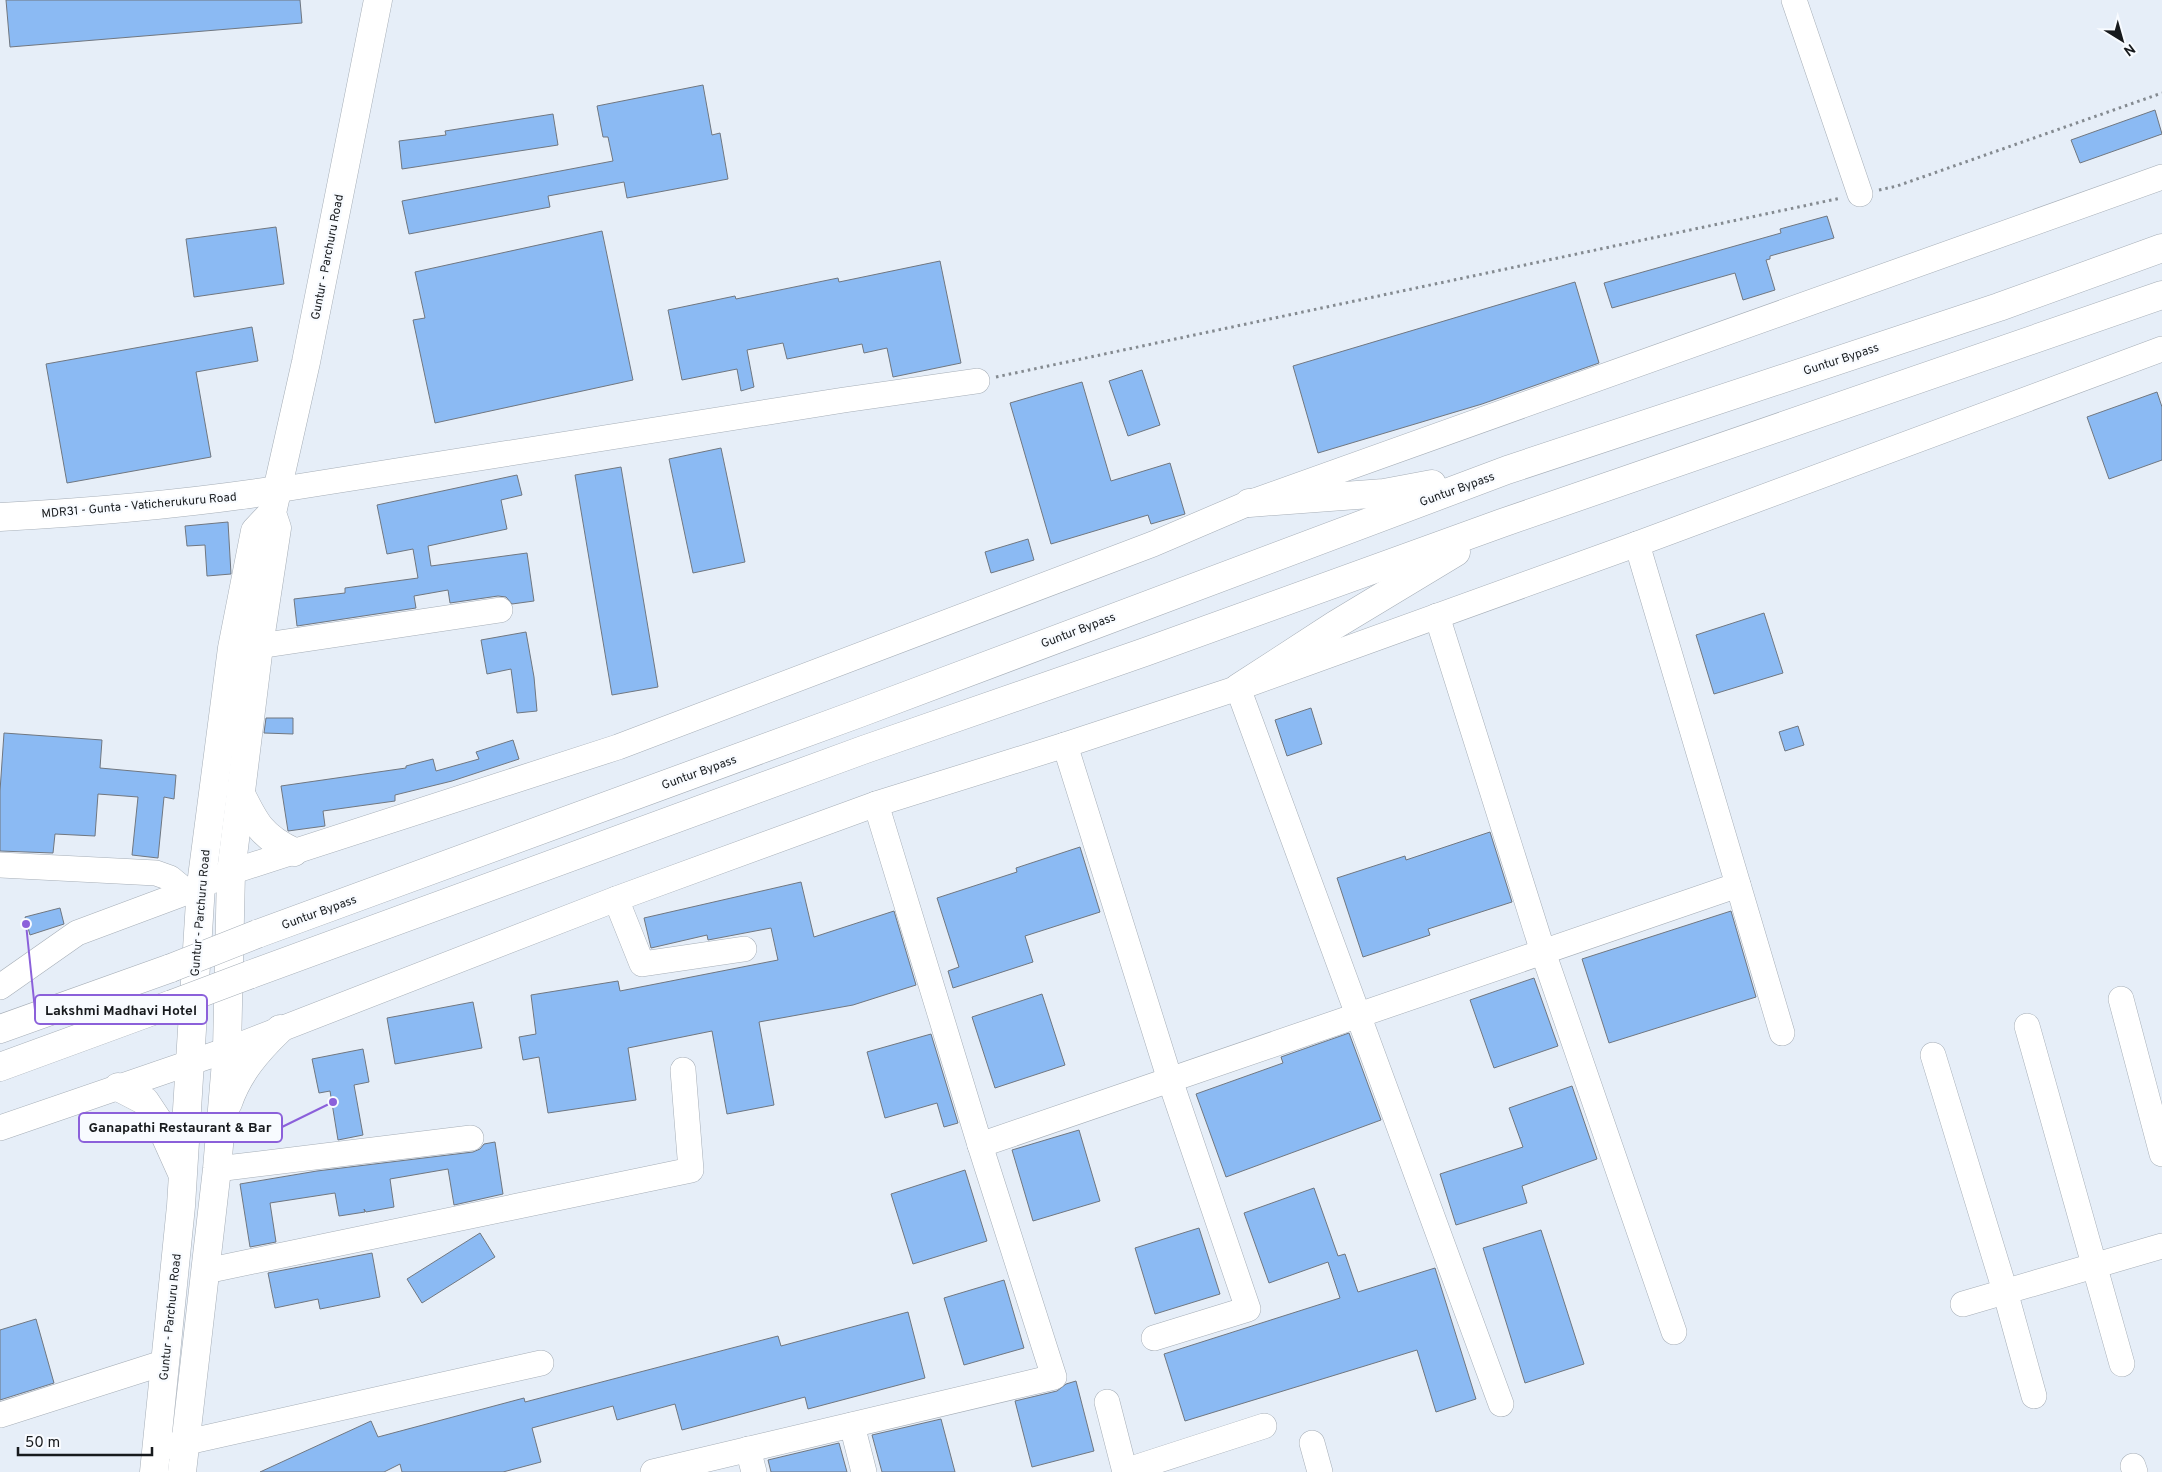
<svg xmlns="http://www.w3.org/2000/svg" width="2162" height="1472" font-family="Overpass,sans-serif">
<rect width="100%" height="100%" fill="#e6eef8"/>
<g fill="#8bbaf3" stroke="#707780">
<path d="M 6,0 L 300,0 L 302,23 L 10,47 Z"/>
<path d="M 703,85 L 712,135 L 720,133 L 728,179 L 627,198 L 624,182 L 548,196 L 550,207 L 409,234 L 402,201 L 613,161 L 608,137 L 603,137 L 597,106 Z"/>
<path d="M 2155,110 L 2162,134 L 2080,163 L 2071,140 Z"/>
<path d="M 553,114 L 558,145 L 402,169 L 399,141 L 446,135 L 445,131 Z"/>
<path d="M 1827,216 L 1834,238 L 1770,256 L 1770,259 L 1766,260 L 1775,290 L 1743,300 L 1735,273 L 1612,308 L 1604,283 L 1781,233 L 1780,229 Z"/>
<path d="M 276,227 L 284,284 L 194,297 L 186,239 Z"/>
<path d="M 602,231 L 633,380 L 435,423 L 413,320 L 425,318 L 415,272 Z"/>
<path d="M 940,261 L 961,363 L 893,377 L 887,348 L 864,353 L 862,344 L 787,359 L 783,343 L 747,350 L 754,387 L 741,391 L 737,369 L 682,380 L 668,310 L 735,296 L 736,299 L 838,278 L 839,282 Z"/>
<path d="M 1575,282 L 1599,363 L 1482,404 L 1318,453 L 1293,366 Z"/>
<path d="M 252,327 L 258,361 L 196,372 L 211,457 L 67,483 L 46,364 Z"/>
<path d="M 1142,370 L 1160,425 L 1128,436 L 1109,381 Z"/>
<path d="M 1082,382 L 1111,481 L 1170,463 L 1185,514 L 1151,524 L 1148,515 L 1051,544 L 1010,403 Z"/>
<path d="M 2157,392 L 2162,407 L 2162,460 L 2109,479 L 2087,417 Z"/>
<path d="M 721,448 L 745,562 L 693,573 L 669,459 Z"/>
<path d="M 621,467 L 658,687 L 612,695 L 575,475 Z"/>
<path d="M 517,475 L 522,495 L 501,500 L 507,529 L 428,546 L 431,566 L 527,553 L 534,601 L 512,604 L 506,597 L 498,596 L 450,603 L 448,590 L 414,596 L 416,608 L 297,626 L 294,599 L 345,593 L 345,588 L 418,578 L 413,549 L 387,554 L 377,505 Z"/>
<path d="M 228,522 L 231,574 L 207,576 L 205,545 L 187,546 L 185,526 Z"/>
<path d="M 1028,539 L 1034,560 L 991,573 L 985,552 Z"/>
<path d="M 1764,613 L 1783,673 L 1714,694 L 1696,635 Z"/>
<path d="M 526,632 L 534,677 L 537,711 L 517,713 L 511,669 L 487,674 L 481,640 Z"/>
<path d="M 1311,708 L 1322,744 L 1287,756 L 1275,720 Z"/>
<path d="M 266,718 L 293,718 L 293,734 L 264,733 Z"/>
<path d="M 1798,726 L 1804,745 L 1785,751 L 1779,732 Z"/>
<path d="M 4,733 L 102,740 L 100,768 L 176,775 L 174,799 L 164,797 L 158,858 L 132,855 L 138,797 L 98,794 L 95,836 L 55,834 L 53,853 L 0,851 L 0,791 Z"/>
<path d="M 513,740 L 519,759 L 452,781 L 395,795 L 395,801 L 323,811 L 325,826 L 288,831 L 281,786 L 406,768 L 406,766 L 433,759 L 436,771 L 479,759 L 476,752 Z"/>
<path d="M 1490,832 L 1512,902 L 1428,929 L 1430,935 L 1363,957 L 1337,878 L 1405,856 L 1406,860 Z"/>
<path d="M 1080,847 L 1100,912 L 1025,936 L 1033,962 L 953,988 L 948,971 L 959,967 L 937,898 L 1017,872 L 1016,868 Z"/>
<path d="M 801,882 L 814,937 L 894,911 L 916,985 L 853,1005 L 759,1022 L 774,1105 L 727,1114 L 712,1031 L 628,1048 L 636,1100 L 548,1113 L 539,1057 L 523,1060 L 519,1037 L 536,1034 L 531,995 L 618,981 L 620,991 L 778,960 L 771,928 L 708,940 L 707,935 L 651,948 L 644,918 Z"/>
<path d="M 60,908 L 64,924 L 30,935 L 25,917 Z"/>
<path d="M 1731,911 L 1756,997 L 1609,1043 L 1582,959 Z"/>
<path d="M 1534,978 L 1558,1046 L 1494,1068 L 1470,1000 Z"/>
<path d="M 1042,994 L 1065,1065 L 995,1088 L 972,1017 Z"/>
<path d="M 473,1002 L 482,1048 L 395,1064 L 387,1018 Z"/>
<path d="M 1349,1033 L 1381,1120 L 1226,1177 L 1196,1094 L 1283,1063 L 1281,1057 Z"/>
<path d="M 931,1034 L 958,1123 L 944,1127 L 937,1103 L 885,1118 L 867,1052 Z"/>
<path d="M 363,1049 L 369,1082 L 354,1085 L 363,1135 L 338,1140 L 330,1091 L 319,1093 L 312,1059 Z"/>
<path d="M 1572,1086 L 1597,1159 L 1522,1186 L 1527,1203 L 1456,1225 L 1440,1174 L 1523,1147 L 1509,1108 Z"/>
<path d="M 1079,1130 L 1100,1201 L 1033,1221 L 1012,1150 Z"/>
<path d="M 495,1142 L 503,1194 L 454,1205 L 448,1169 L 390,1179 L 394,1207 L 366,1212 L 364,1209 L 365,1212 L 339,1216 L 335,1193 L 270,1203 L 276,1242 L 250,1247 L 240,1184 L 317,1171 L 473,1152 L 480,1149 L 484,1144 Z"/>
<path d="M 965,1170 L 987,1241 L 913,1264 L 891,1194 Z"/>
<path d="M 1314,1188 L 1338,1256 L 1345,1254 L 1358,1292 L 1435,1268 L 1476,1399 L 1436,1412 L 1417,1350 L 1185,1421 L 1164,1354 L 1340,1298 L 1328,1262 L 1269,1283 L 1244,1213 Z"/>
<path d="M 1199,1228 L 1220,1294 L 1155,1314 L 1135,1248 Z"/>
<path d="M 1541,1230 L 1584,1364 L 1525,1383 L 1483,1248 Z"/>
<path d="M 480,1233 L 495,1257 L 422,1303 L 407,1279 Z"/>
<path d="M 372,1253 L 380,1297 L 320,1309 L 318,1299 L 275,1308 L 268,1273 Z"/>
<path d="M 1004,1280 L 1024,1348 L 964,1365 L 944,1298 Z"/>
<path d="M 908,1312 L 925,1378 L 808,1409 L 805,1397 L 682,1430 L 675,1404 L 617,1420 L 613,1406 L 532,1428 L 541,1462 L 503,1472 L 402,1472 L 400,1464 L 384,1472 L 260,1472 L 371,1421 L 378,1437 L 524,1398 L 525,1402 L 778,1336 L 781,1346 Z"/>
<path d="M 36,1319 L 54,1383 L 0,1400 L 0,1330 Z"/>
<path d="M 1076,1381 L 1094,1451 L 1032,1467 L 1015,1401 L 1057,1391 L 1066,1384 Z"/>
<path d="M 941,1419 L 955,1472 L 882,1472 L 872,1435 Z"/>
<path d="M 839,1443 L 847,1472 L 771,1472 L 768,1460 Z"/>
</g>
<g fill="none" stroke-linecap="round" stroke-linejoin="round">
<g stroke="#a6aeb7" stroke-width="26">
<g id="minor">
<path d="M 1794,0 L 1860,194"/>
<path d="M 277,490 L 844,400 L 977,381"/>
<path d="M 1637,544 L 1782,1033"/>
<path d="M 1437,616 L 1543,952 L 1674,1332"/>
<path d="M 259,646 L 500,610"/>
<path d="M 1238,688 L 1501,1404"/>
<path d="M 1065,745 L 1170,1080 L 1248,1309 L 1154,1338"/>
<path d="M 0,865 L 156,873 L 170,878 L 187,892"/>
<path d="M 616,899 L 642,964 L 744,949"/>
<path d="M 0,987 L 77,933 L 187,892 L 231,872 L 618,747 L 1153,544 L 1249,503 L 2162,177"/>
<path d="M 2121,999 L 2162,1154"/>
<path d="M 2027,1026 L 2122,1364"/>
<path d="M 1933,1055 L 2005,1291 L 2034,1396"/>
<path d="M 0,1128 L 227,1050 L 616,899 L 876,804 L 1065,745 L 1238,688 L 1637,544 L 2162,349"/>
<path d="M 980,1145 L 1738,885"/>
<path d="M 217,1169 L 471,1138"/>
<path d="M 206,1271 L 691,1170 L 683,1070"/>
<path d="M 1963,1304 L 2162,1246"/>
<path d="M 1107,1402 L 1125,1472"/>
<path d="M 0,1415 L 166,1362"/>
<path d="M 852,1425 L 864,1472"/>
<path d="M 1312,1443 L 1320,1472"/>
<path d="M 156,1449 L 541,1363"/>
<path d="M 748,1449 L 754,1472"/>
<path d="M 2133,1466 L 2135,1472"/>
<path d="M 1125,1471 L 1264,1426"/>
<path d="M 653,1472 L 1054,1377 L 980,1145 L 876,804"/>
</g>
</g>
<g stroke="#a6aeb7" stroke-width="29">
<g id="major">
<path d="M 0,517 C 93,512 185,504 277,490"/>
<path d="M 240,792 C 255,823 262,837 294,852"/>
<path d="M 118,1087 L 145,1101 L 159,1122 L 181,1171"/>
<path d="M 228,1103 C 238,1073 258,1050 280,1029"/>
<path d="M 154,1472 L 181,1206 L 201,885 L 232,648 L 255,531 L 272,513"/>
<path d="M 182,1472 L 217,1169 L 227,1050 L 231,872 L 259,646 L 277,528 L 272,513 L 306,362 L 378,0"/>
</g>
</g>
<g stroke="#a6aeb7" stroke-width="29">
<g id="highway">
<path d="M 1249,503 L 1384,493 L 1432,484"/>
<path d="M 1238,688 L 1335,625 L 1456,552"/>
<path d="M 257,934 L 860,713 L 1507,470 L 1999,307 L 2162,248"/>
<path d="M 249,975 L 863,750 L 1145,652 L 1502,523 L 2162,295"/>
<path d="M 0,1029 L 171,968"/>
<path d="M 0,1067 L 172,1004"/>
</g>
</g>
<g stroke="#848a90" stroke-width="3" stroke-dasharray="2.5 4" stroke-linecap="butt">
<path d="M 1879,190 L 1897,186 L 2162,93"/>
<path d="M 996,377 L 1841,198"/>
</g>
<use href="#minor" stroke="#fff" stroke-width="25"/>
<use href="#major" stroke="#fff" stroke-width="28"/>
<use href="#highway" stroke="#fff" stroke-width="28"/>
<g stroke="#a6aeb7" stroke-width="29" stroke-linecap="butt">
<g id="highway-bridge">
<path d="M 171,968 L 257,934"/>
<path d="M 172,1004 L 249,975"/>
</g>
</g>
<use href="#highway-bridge" stroke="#fff" stroke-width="28"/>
</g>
<g text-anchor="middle" stroke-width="4.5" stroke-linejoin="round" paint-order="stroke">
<g font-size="12" fill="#171a1d" stroke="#f8fbff">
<text transform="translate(327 257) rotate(-79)" y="4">Guntur - Parchuru Road</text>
<text transform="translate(1841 359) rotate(-18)" y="4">Guntur Bypass</text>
<text transform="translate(1457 489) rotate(-20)" y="4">Guntur Bypass</text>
<text transform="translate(139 505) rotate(-5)" y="4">MDR31 - Gunta - Vaticherukuru Road</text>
<text transform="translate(1078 630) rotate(-21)" y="4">Guntur Bypass</text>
<text transform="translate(699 772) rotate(-20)" y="4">Guntur Bypass</text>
<text transform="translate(319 912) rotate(-20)" y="4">Guntur Bypass</text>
<text transform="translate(200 913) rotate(-85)" y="4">Guntur - Parchuru Road</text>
<text transform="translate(170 1317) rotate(-84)" y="4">Guntur - Parchuru Road</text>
</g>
</g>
<path fill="none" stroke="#8b60da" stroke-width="2" d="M26 924L35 1010M333 1102L282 1127"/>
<g fill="#8b60da" stroke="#f8fbff" stroke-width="2">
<circle cx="26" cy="924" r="5"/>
<circle cx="333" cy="1102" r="5"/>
</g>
<g fill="#f8fbff" stroke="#8b60da" stroke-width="2">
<rect x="35" y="995" width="172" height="29" rx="5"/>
<rect x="79" y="1113" width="203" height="29" rx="5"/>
</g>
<g font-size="14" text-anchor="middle" font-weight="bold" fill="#171a1d">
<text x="121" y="1015">Lakshmi Madhavi Hotel</text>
<text x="180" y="1132">Ganapathi Restaurant &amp; Bar</text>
</g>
<g transform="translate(2122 40) rotate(143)" stroke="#f8fbff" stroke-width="4" paint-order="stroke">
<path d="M0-4L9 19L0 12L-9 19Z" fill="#171a1d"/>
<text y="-8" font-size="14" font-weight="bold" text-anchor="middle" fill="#171a1d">N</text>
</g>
<path d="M18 1447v8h134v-8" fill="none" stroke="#171a1d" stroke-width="2.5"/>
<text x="25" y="1447" font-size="15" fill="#171a1d" stroke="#f8fbff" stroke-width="4" paint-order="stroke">50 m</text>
</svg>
